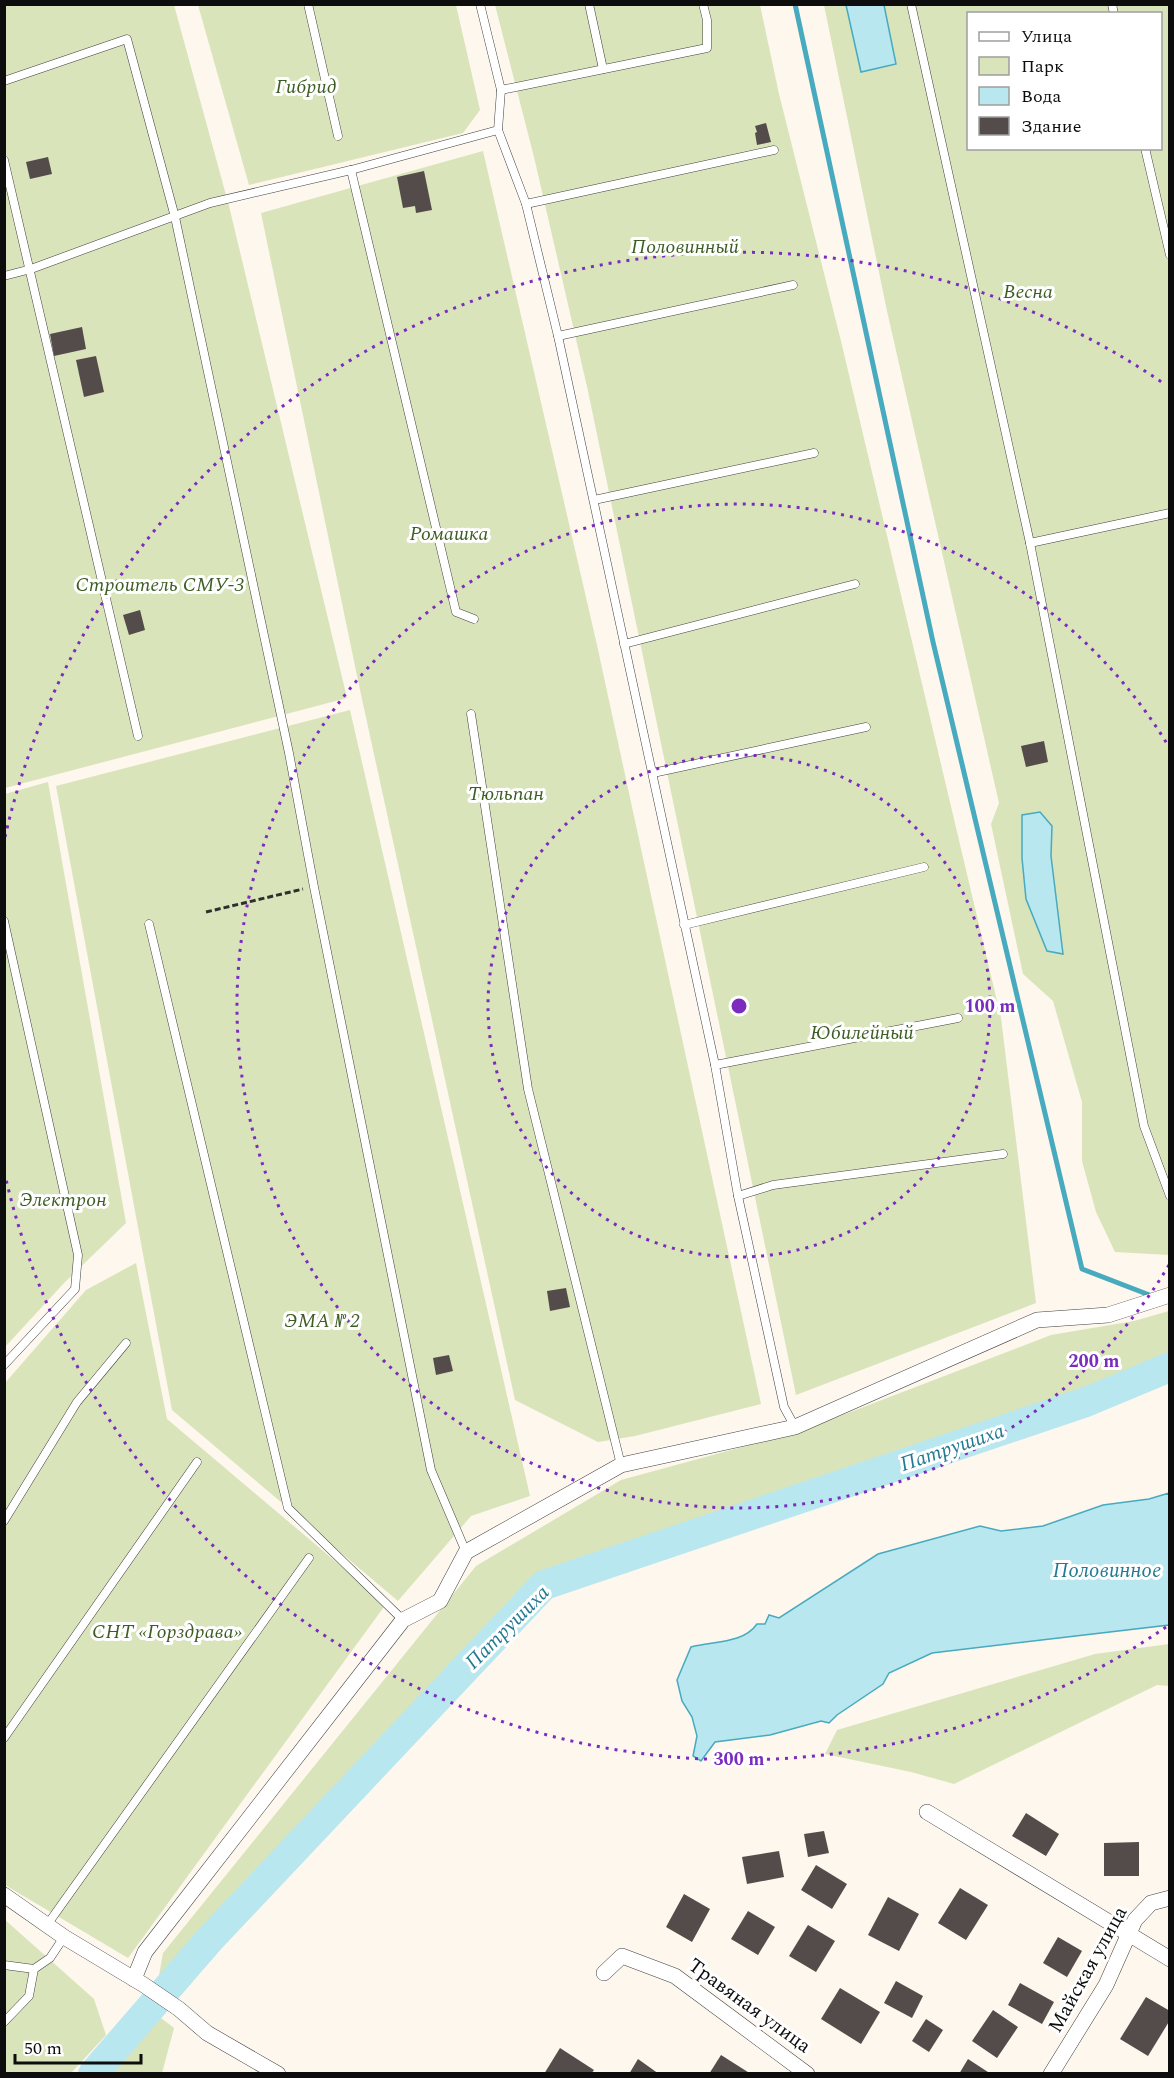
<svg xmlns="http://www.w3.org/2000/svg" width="1174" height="2078" font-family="Spectral,serif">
<rect width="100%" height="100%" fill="#fdf7ee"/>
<g fill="#dae4bb" fill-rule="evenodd">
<path d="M 5,5 L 174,5 L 229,206 L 347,698 L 5,788 Z"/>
<path d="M 198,5 L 456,5 L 480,110 L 463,133 L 249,185 Z"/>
<path d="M 495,5 L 760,5 L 779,94 L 841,341 L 1001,1018 L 1036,1303 L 796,1395 L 588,391 L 534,157 Z"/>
<path d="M 824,5 L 1169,5 L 1169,1255 L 1115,1252 L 1096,1212 L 1082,1161 L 1082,1102 L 1053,1001 L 1023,974 L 991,824 L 999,803 L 887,311 ZM 968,14 L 1160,14 L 1160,148 L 968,148 Z"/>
<path d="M 483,151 L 597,645 L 761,1404 L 635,1436 L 598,1442 L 515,1400 L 360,690 L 261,213 Z"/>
<path d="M 350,710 L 530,1496 L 471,1516 L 398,1601 L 172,1410 L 56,786 Z"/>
<path d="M 48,782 L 126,1223 L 64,1283 L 5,1347 L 5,794 Z"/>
<path d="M 136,1263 L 167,1419 L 386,1604 L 128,1958 L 5,1885 L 5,1383 L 86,1290 Z"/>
<path d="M 1169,1311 L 1169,1358 L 852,1472 L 540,1575 L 157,1987 L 163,1953 L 476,1566 L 621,1480 L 801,1431 L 1051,1335 L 1134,1321 Z"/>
<path d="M 1169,1644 L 1169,1686 L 1157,1685 L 954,1784 L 911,1772 L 825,1754 L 837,1730 L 1095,1654 Z"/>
<path d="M 4,1919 L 94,1999 L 106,2035 L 71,2073 L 5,2073 Z"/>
<path d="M 157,2015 L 174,2028 L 162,2073 L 108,2073 Z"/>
</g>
<g fill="#b8e7ef" stroke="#47aabe" stroke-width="1.5">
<path d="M 846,5 L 884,5 L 896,64 L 861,72 Z"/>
<path d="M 1040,812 L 1052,826 L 1051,856 L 1063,954 L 1047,951 L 1026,899 L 1022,858 L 1022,815 Z"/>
<path d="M 1169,1493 L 1169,1625 L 932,1653 L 889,1673 L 883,1684 L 837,1715 L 829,1723 L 821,1721 L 770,1735 L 715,1742 L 701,1761 L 693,1756 L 697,1736 L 692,1717 L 682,1701 L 677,1680 L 691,1647 C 713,1641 743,1644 757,1624 L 765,1624 L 769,1615 L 779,1618 L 878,1554 L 980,1526 L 1001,1531 L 1043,1526 L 1103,1505 L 1149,1499 Z"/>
</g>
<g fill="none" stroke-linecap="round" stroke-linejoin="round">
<path stroke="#47aabe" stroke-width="5" d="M 795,4 L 933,642 L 1082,1269 L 1152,1296"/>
<path stroke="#b8e7ef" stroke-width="30" d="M 93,2074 L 210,1939 L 544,1585 L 1086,1402 L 1170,1367"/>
</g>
<g fill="#544c4a">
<path d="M 766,123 L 771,142 L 757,145 L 755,133 L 757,132 L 755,126 Z"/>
<path d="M 48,157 L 52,174 L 30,179 L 26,162 Z"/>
<path d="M 424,171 L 432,210 L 416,213 L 415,206 L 403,208 L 397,177 Z"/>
<path d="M 82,327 L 86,349 L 54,356 L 50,334 Z"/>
<path d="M 96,356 L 104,392 L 84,397 L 76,360 Z"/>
<path d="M 140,610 L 145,630 L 129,635 L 123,615 Z"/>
<path d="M 1044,741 L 1048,762 L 1026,767 L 1021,746 Z"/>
<path d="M 566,1288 L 570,1307 L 550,1311 L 547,1291 Z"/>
<path d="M 449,1355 L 453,1371 L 436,1375 L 433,1358 Z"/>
<path d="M 1026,1813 L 1059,1834 L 1046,1856 L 1012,1836 Z"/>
<path d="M 824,1831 L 829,1853 L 808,1857 L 804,1834 Z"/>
<path d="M 1139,1842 L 1139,1876 L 1104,1876 L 1104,1843 Z"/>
<path d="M 779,1851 L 784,1877 L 747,1884 L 742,1857 Z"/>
<path d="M 816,1865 L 847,1884 L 832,1909 L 801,1890 Z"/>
<path d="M 960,1888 L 988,1905 L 966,1940 L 938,1923 Z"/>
<path d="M 684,1894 L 710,1909 L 692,1942 L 666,1927 Z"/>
<path d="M 888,1897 L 919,1914 L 899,1951 L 868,1935 Z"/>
<path d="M 748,1911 L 775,1927 L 758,1955 L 731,1939 Z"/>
<path d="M 808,1925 L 835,1941 L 816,1972 L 789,1956 Z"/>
<path d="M 1058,1937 L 1082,1951 L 1067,1977 L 1043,1963 Z"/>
<path d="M 896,1981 L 923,1996 L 912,2018 L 884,2003 Z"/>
<path d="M 1020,1983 L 1054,2002 L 1042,2024 L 1008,2005 Z"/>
<path d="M 840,1988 L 880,2012 L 861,2044 L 821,2019 Z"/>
<path d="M 1146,1997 L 1170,2011 L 1170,2020 L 1148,2056 L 1120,2039 Z"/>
<path d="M 993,2010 L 1018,2027 L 997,2058 L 972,2041 Z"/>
<path d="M 926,2019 L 943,2030 L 929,2052 L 912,2041 Z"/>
<path d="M 560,2048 L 594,2070 L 591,2074 L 544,2074 Z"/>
<path d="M 721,2055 L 751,2074 L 709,2074 Z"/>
<path d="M 638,2059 L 659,2074 L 629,2074 Z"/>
<path d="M 968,2059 L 991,2074 L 959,2074 Z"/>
</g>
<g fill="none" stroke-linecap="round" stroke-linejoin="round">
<g stroke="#404040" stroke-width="9">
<g id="service">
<path d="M 308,4 L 338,136"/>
<path d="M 480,4 L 501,90 L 498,130 L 526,204 L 558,336 L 715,1065 L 738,1196 L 784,1407 L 795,1427"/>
<path d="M 589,4 L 603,69"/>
<path d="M 911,4 L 1030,543 L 1144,1126 L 1170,1196"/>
<path d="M 1112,4 L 1114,14"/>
<path d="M 4,81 L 127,39 L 175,217 L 289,753 L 314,887 L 431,1470 L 466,1552"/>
<path d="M 501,90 L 707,48 L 707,20 L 703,4"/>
<path d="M 1145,148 L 1170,255"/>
<path d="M 4,160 L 138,736"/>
<path d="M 351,170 L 456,612 L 474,619"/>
<path d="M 526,204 L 774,150"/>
<path d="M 4,276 L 31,269 L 210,203 L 351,170 L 498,130"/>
<path d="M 558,336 L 793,285"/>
<path d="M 594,500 L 814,453"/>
<path d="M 1030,543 L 1170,513"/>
<path d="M 624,644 L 855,584"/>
<path d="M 471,714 L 528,1089 L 621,1465"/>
<path d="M 653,773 L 866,727"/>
<path d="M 4,921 L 78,1255 L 75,1289 L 4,1365"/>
<path d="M 149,924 L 288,1508 L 403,1620"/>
<path d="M 684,925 L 924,867"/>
<path d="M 715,1065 L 958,1018"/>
<path d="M 738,1196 L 773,1185 L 1003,1154"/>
<path d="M 4,1521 L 77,1402 L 126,1343"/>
<path d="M 4,1738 L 197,1462"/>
<path d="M 47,1925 L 309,1558"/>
<path d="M 4,1965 L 34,1969"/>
<path d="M 4,2022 L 29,1996 L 34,1969 L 50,1958 L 64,1937"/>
</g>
</g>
<g stroke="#404040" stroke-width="16">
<g id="minor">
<path d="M 927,1812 L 1170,1959"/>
<path d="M 4,1895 L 64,1937 L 144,1985 L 179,2009 L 207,2033 L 278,2074"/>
<path d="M 604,1973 L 622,1956 L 675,1976 L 807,2074"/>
<path d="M 134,1979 L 145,1952 L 403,1620 L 440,1601 L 466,1552 L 621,1465 L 795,1427 L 1037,1320 L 1108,1315 L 1170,1295"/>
<path d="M 1051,2074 L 1106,1985 L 1135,1920 L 1151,1903 L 1170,1898"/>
</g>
</g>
<path stroke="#2f2f2f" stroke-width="3" stroke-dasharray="6 3" stroke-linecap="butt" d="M 206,912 L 303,889"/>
<use href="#service" stroke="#fff" stroke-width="8"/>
<use href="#minor" stroke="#fff" stroke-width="15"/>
</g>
<g fill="none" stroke="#7b2cbf" stroke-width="3" stroke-dasharray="3 6">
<circle cx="739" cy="1006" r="251"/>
<path d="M1169 1265A502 502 0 1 1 1169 747"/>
<path d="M1166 1627A753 753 0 0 1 5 1175M5 837A753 753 0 0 1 1166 385"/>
</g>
<g text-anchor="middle" stroke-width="6" stroke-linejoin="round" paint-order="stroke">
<g font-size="20" font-style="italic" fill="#3d5d24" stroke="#fff">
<text x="306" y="93">Гибрид</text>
<text x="685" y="253">Половинный</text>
<text x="1028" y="298">Весна</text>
<text x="449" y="540">Ромашка</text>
<text x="160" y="591">Строитель СМУ-3</text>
<text x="506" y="800">Тюльпан</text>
<text x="862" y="1039">Юбилейный</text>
<text x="63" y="1206">Электрон</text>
<text x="322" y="1327">ЭМА № 2</text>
<text x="167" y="1638">СНТ «Горздрава»</text>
</g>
<g font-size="20" fill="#0d0d0d" stroke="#fff">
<text transform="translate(1087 1969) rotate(-61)" y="7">Майская улица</text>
<text transform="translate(750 2005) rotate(36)" y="7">Травяная улица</text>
</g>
<g font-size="21" font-style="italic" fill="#247a90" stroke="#fff">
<text transform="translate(952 1447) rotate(-19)" y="7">Патрушиха</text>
<text x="1107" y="1577">Половинное</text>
<text transform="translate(507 1627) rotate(-45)" y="7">Патрушиха</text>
</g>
</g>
<circle cx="739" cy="1006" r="9" fill="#7b2cbf" stroke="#fff" stroke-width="3"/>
<g font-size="18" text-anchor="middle" font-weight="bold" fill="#7b2cbf" stroke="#fff" stroke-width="6" stroke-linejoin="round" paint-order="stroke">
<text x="990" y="1012">100 m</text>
<text x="1094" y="1367">200 m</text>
<text x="739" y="1765">300 m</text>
</g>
<rect width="1174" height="2078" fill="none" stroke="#0d0d0d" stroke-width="12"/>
<rect x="967" y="12" width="195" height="138" fill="#ffffff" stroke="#9e9e9e" stroke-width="1.5"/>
<rect x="979" y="32" width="30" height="9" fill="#ffffff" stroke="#9e9e9e" stroke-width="1.5"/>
<text x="1021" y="42" font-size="18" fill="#0d0d0d">Улица</text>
<rect x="979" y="57" width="30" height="18" fill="#dae4bb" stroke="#9e9e9e" stroke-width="1.5"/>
<text x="1021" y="72" font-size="18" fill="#0d0d0d">Парк</text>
<rect x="979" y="87" width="30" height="18" fill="#b8e7ef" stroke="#9e9e9e" stroke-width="1.5"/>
<text x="1021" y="102" font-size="18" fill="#0d0d0d">Вода</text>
<rect x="979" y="117" width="30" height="18" fill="#544c4a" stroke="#9e9e9e" stroke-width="1.5"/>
<text x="1021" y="132" font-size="18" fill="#0d0d0d">Здание</text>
<path d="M15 2054v9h126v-9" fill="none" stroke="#0d0d0d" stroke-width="3"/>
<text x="24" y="2054" font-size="18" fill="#0d0d0d" stroke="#ffffff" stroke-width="4.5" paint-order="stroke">50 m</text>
</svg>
